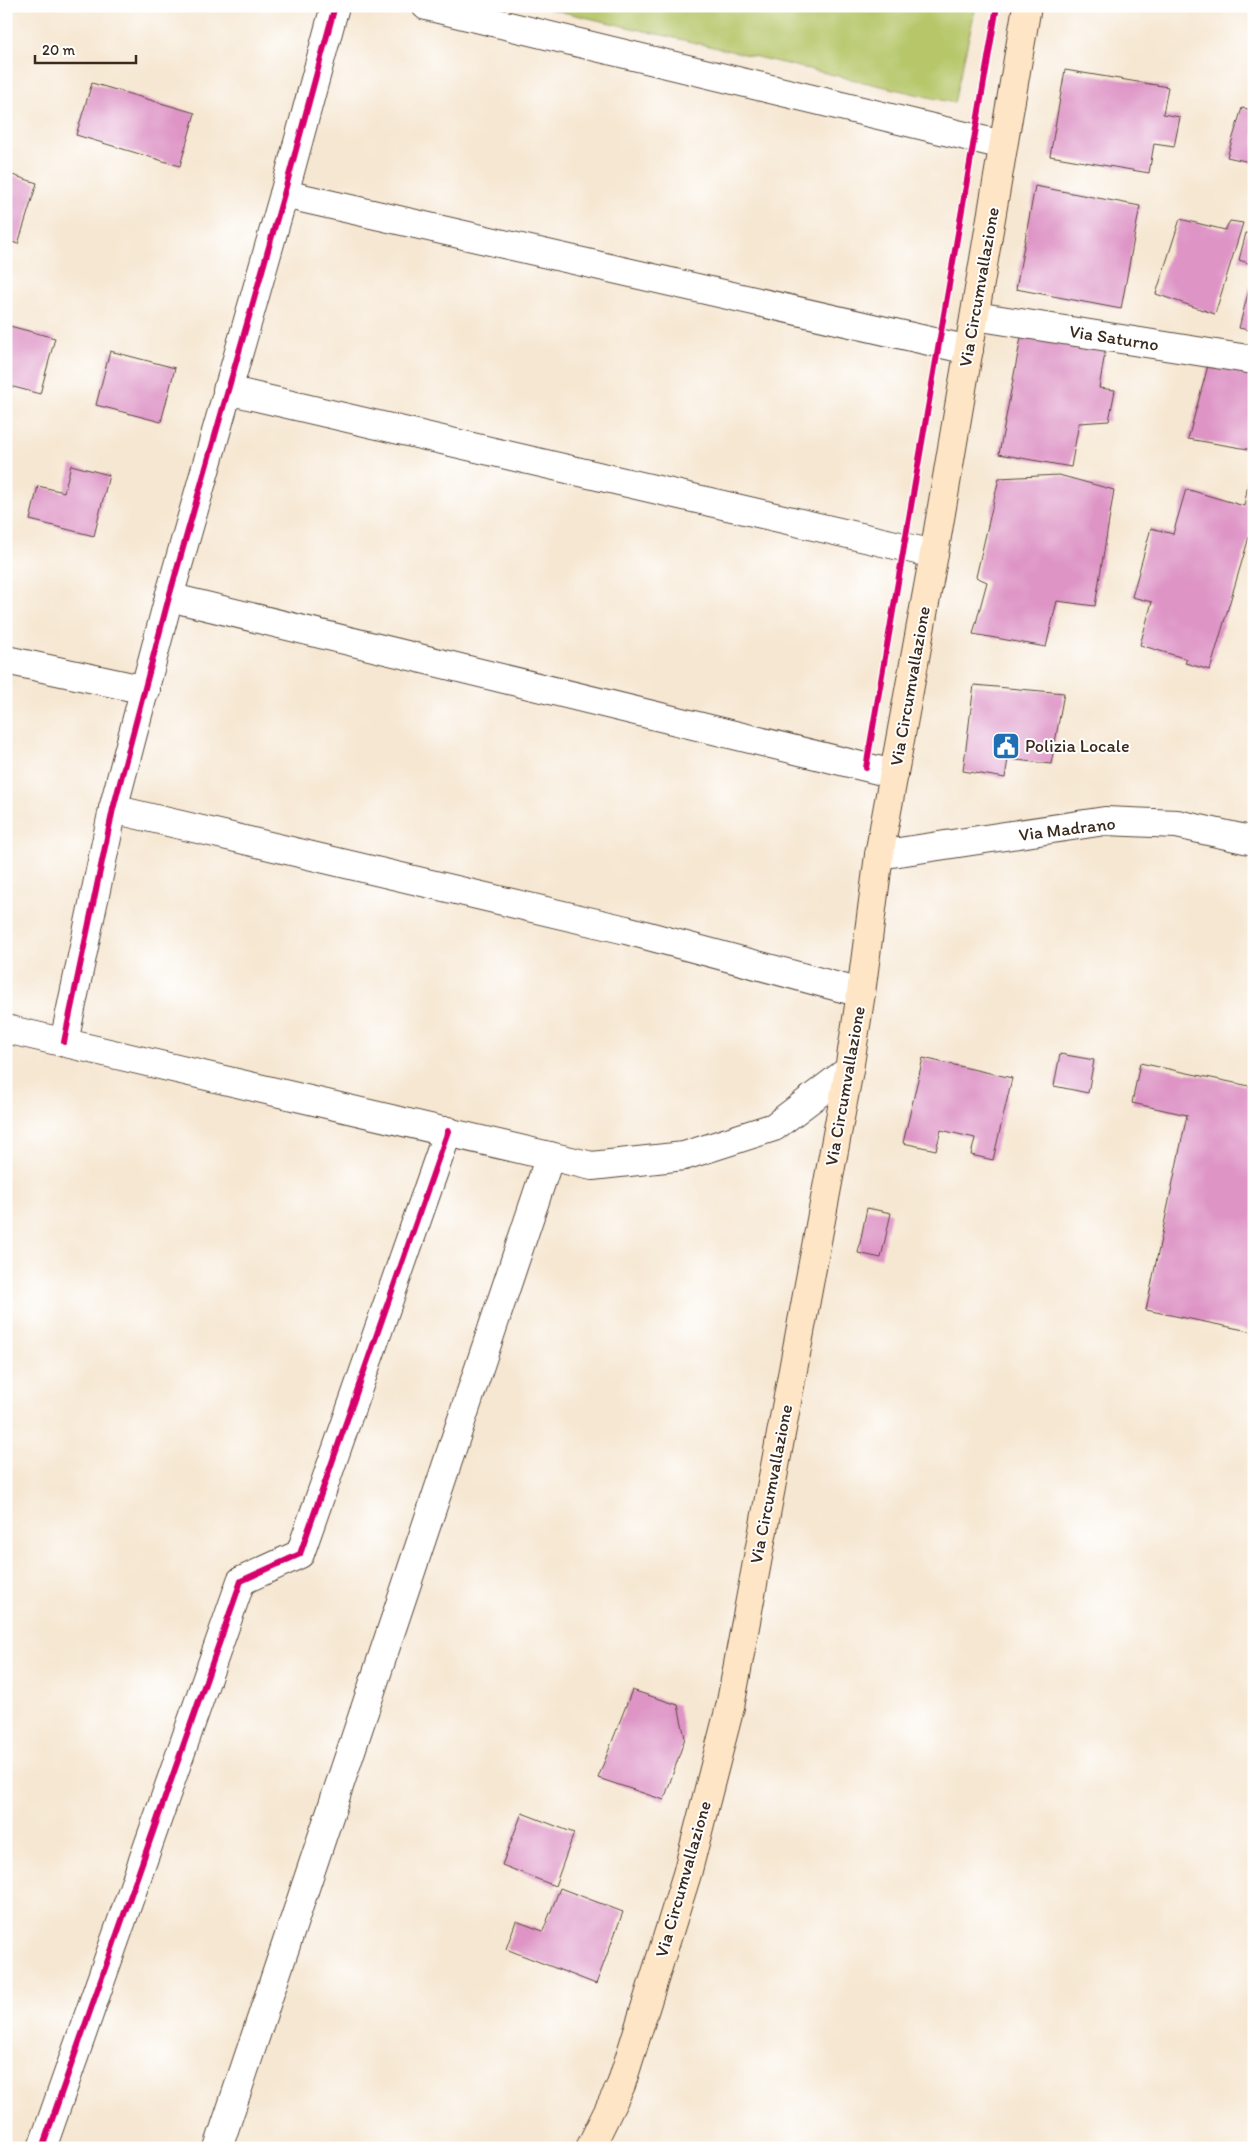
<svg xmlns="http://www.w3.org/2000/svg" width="1260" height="2154" font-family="Itim,sans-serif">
<rect width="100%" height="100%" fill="#fff"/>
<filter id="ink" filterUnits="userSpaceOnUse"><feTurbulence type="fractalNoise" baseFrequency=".02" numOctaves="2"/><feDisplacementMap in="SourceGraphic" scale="10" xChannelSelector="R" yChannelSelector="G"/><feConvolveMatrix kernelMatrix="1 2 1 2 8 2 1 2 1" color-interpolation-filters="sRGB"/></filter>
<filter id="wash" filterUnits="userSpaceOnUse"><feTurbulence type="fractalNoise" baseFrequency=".0096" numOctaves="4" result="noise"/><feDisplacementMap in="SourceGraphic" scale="20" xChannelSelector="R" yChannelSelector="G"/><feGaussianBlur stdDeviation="1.12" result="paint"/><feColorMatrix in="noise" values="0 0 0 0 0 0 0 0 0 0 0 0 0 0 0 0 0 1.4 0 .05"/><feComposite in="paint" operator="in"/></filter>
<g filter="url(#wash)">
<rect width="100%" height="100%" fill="#f6e7d2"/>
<path fill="#b6c669" stroke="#787844" d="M 537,6 L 976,6 L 954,103 Z"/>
<g id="blocks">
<g fill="#de95c6">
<path d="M 1065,70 L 1168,87 L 1163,114 L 1180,117 L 1174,147 L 1154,144 L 1149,173 L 1050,156 Z"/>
<path d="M 92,83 L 195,113 L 180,166 L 76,135 Z"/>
<path d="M 1242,108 L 1254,110 L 1254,163 L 1227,157 Z"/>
<path d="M 6,173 L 37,183 L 18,244 L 6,240 Z"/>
<path d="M 1035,186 L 1140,206 L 1121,309 L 1016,289 Z"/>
<path d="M 1180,219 L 1225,230 L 1230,221 L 1243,223 L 1215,314 L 1156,294 Z"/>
<path d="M 1246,233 L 1254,234 L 1254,265 L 1239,260 Z"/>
<path d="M 1253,274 L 1254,274 L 1254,331 L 1239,328 Z"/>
<path d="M 6,325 L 55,338 L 40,394 L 6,385 Z"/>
<path d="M 1022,332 L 1106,347 L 1099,388 L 1115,390 L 1109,421 L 1079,423 L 1071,467 L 999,454 Z"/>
<path d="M 110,351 L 175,368 L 161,422 L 96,405 Z"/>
<path d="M 1209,362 L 1254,370 L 1254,450 L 1188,439 Z"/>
<path d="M 71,465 L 109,475 L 94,536 L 30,520 L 38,486 L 64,492 Z"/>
<path d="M 1059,475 L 1114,490 L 1095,606 L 1057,601 L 1046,647 L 973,634 L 987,582 L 976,577 L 999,478 Z"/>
<path d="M 1249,479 L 1254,480 L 1254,520 L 1210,670 L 1185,663 L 1187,659 L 1140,645 L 1152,602 L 1132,597 L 1151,528 L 1173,534 L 1186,489 L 1244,506 Z"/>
<path d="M 974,685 L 1064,693 L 1051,764 L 1008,759 L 1005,778 L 963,771 Z"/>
<path d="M 1060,1054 L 1094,1060 L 1088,1093 L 1054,1086 Z"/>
<path d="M 923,1058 L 1012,1078 L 993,1160 L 971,1155 L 975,1138 L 941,1130 L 936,1150 L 903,1143 Z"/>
<path d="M 1140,1063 L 1254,1087 L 1254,1332 L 1146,1310 L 1187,1115 L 1132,1103 Z"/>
<path d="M 867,1208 L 891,1213 L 881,1258 L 858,1253 Z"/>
<path d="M 632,1690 L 678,1705 L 685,1738 L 664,1800 L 598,1778 Z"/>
<path d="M 522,1813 L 574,1833 L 555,1886 L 502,1865 Z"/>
<path d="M 560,1888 L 623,1912 L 596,1984 L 506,1949 L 516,1921 L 543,1931 Z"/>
</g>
</g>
</g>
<g filter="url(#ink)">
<use href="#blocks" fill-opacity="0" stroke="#574639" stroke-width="1"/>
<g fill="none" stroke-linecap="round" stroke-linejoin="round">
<g stroke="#574639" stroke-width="30">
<g id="minor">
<path d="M 426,6 L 1003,145"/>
<path d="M 284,194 L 969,350"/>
<path d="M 975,316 L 1254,360"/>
<path d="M 227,390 L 934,554"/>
<path d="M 169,597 L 894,774"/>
<path d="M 6,660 L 146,690"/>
<path d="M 113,809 L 626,930 L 861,993"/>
<path d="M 879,855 L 1105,821 L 1177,824 L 1254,841"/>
<path d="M 6,1029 L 592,1166 L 684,1156 L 774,1127 L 849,1070"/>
<path d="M 64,1042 L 113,809 L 169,597 L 284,194 L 335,6"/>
<path d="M 42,2148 L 241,1581 L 300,1554 L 448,1131"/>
<path d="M 218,2148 L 550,1156"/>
</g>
</g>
<g stroke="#574639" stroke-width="30">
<path id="secondary" d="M 590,2148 L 621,2085 L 687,1874 L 730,1707 L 849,1070 L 861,993 L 879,855 L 934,554 L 1027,6"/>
</g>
<use href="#minor" stroke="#fff" stroke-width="28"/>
<use href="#secondary" stroke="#fee5c5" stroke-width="28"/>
<g stroke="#fff" stroke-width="9">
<g id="cycleway">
<path d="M 866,768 L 997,6"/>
<path d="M 64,1042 L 113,809 L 169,597 L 284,194 L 335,6"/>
<path d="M 42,2148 L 241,1581 L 300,1554 L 448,1131"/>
</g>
</g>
<use href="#cycleway" stroke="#d6006c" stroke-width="6"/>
</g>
</g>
<defs>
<g id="civic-square" transform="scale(1.4375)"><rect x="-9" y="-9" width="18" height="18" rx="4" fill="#1f6fb2" stroke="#fff"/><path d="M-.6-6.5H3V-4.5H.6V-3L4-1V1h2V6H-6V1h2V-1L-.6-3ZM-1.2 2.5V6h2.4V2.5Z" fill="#fff"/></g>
</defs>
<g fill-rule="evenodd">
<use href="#civic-square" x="1006" y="746"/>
</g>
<g text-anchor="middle" stroke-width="4" stroke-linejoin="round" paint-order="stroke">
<g font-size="18" fill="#3b2a1e" stroke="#fff">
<text transform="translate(979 287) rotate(-80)" y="6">Via Circumvallazione</text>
<text transform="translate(1114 338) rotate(9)" y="6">Via Saturno</text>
<text transform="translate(910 686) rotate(-80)" y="6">Via Circumvallazione</text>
<text transform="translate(1067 829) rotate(-7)" y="6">Via Madrano</text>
<text transform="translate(845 1086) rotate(-80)" y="6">Via Circumvallazione</text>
<text transform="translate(771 1484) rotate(-79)" y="6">Via Circumvallazione</text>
<text transform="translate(683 1879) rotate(-74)" y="6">Via Circumvallazione</text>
</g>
<g font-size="18" fill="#3b2a1e" stroke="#fff" text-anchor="start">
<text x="1025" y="752">Polizia Locale</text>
</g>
</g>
<rect width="1260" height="2154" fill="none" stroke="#fff" stroke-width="25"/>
<path d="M35 55v8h101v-8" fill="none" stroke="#3b2a1e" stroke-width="2.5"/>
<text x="42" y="55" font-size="15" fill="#3b2a1e" stroke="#ffffff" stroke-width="4" paint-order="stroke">20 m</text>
</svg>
